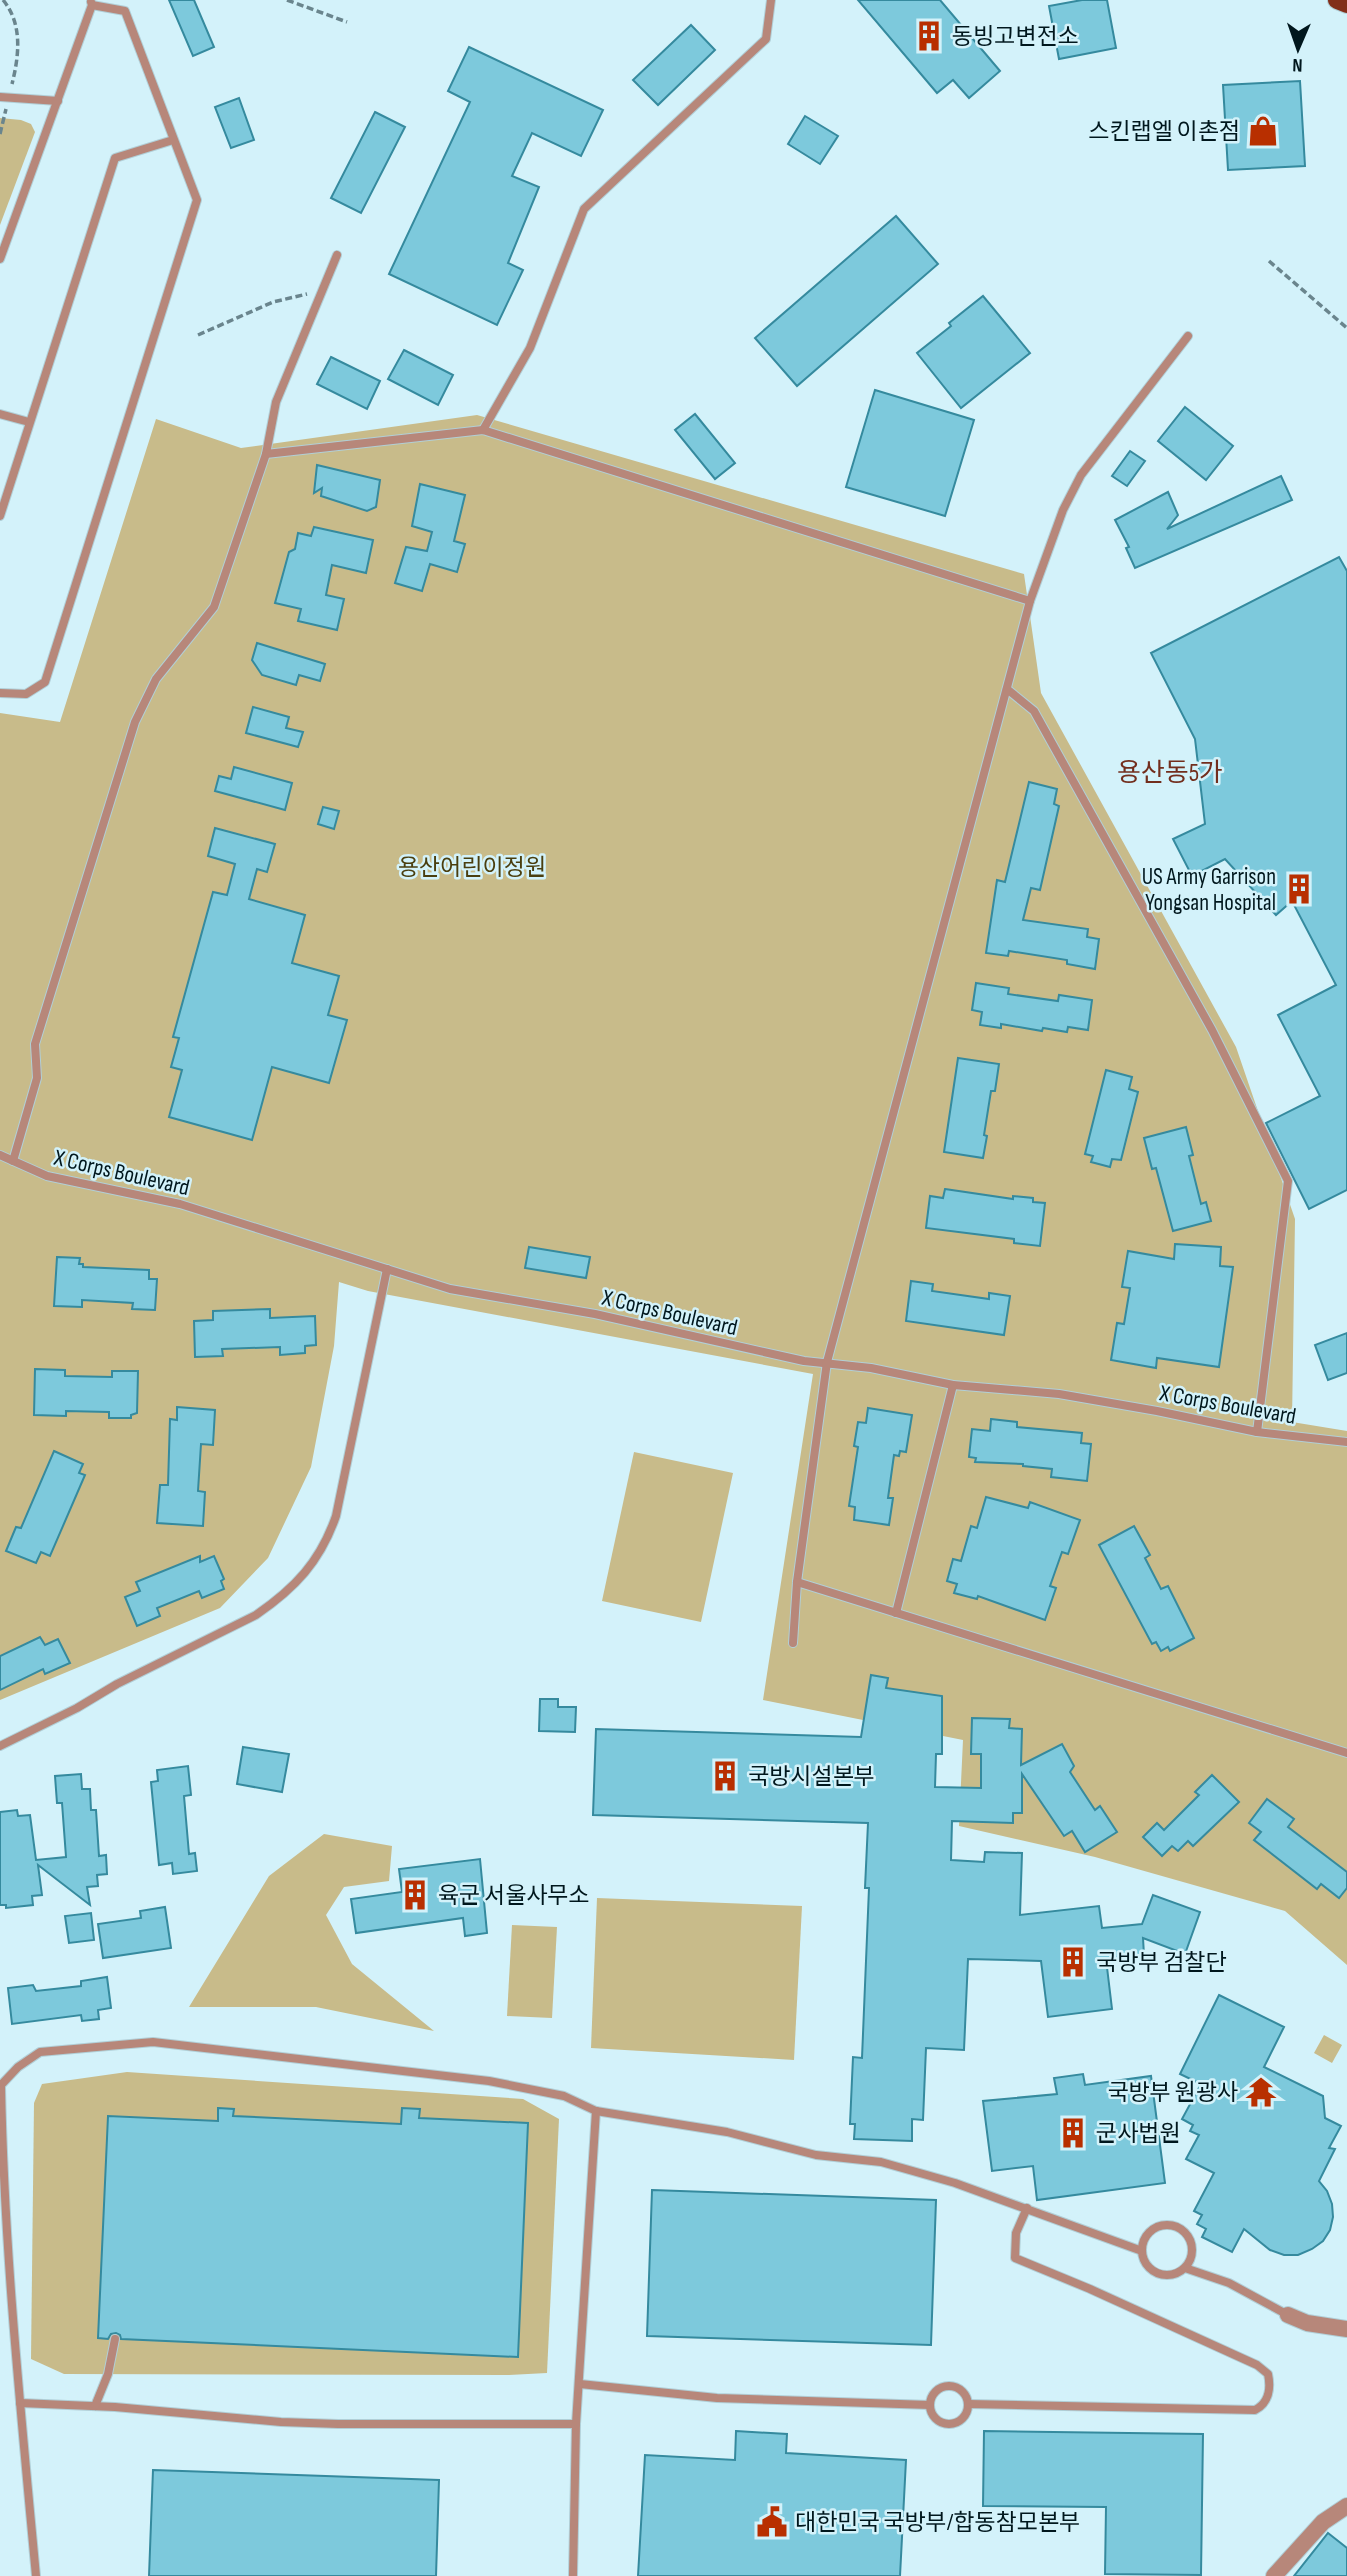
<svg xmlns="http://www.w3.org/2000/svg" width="1347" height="2576" font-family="'Sofia Sans Condensed','Noto Sans KR',sans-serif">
<rect width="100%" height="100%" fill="#d3f2fa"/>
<g fill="#c8bb8a">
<path d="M 0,118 L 21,120 L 31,124 L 35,132 L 0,225 Z"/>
<path d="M 477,415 L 1024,574 L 1041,693 L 1236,1047 L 1295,1219 L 1292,1422 L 1347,1431 L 1347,1965 L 1285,1911 L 1095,1857 L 959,1826 L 963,1740 L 763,1700 L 813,1374 L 368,1291 L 339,1282 L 334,1346 L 311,1467 L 268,1558 L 220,1608 L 0,1700 L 0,713 L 60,722 L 156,419 L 241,448 Z"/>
<path d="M 634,1452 L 733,1473 L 701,1622 L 602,1601 Z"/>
<path d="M 324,1834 L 392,1846 L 389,1881 L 344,1887 L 326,1915 L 352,1964 L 434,2031 L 316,2007 L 189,2007 L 269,1876 Z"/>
<path d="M 597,1898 L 802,1906 L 794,2060 L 591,2048 Z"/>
<path d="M 512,1925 L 557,1927 L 552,2018 L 507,2016 Z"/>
<path d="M 1324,2035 L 1342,2045 L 1332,2063 L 1314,2053 Z"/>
<path d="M 127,2072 L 523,2099 L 559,2119 L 547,2373 L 509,2375 L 64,2374 L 31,2359 L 34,2103 L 42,2084 Z"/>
</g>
<g fill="#7dc9dc" stroke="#358a9e" stroke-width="2">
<path d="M 169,0 L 194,0 L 214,47 L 193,56 Z"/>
<path d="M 858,0 L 940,0 L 1000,71 L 969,98 L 953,80 L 937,93 Z"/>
<path d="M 1082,0 L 1107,0 L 1116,48 L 1059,59 L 1049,6 Z"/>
<path d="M 691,25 L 715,50 L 658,105 L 633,80 Z"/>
<path d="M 469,47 L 603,110 L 581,156 L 532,133 L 512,176 L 539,187 L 508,263 L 523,270 L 497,325 L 389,274 L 470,102 L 448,91 Z"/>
<path d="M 1300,81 L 1305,166 L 1228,170 L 1223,85 Z"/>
<path d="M 239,98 L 254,140 L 231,148 L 215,107 Z"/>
<path d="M 375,112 L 405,127 L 361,213 L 331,198 Z"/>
<path d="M 805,116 L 838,136 L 820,164 L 788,144 Z"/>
<path d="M 896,216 L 938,264 L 797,386 L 755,338 Z"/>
<path d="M 983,296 L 1030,353 L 961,408 L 917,353 L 951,326 L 949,323 Z"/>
<path d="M 404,350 L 453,375 L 438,405 L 388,379 Z"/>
<path d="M 331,357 L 380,381 L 367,409 L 317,384 Z"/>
<path d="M 875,390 L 974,420 L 945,516 L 846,487 Z"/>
<path d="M 1185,407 L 1233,446 L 1206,480 L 1158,441 Z"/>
<path d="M 695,414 L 735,463 L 715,479 L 675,430 Z"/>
<path d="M 1130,451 L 1145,461 L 1127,486 L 1112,476 Z"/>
<path d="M 317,465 L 380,480 L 376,507 L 367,511 L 321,496 L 322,488 L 314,493 Z"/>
<path d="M 1281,476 L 1292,500 L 1135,568 L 1126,548 L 1129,547 L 1115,520 L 1168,492 L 1178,515 L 1167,529 Z"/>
<path d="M 420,484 L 465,495 L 454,541 L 465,544 L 457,572 L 430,564 L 422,591 L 395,583 L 406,547 L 427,551 L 432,532 L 412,526 Z"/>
<path d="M 314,527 L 373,540 L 366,573 L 332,565 L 326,595 L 344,599 L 337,630 L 298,621 L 301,609 L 275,603 L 289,552 L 295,549 L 298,533 L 311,536 Z"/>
<path d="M 1339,557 L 1347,571 L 1347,1190 L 1309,1209 L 1266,1123 L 1320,1096 L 1278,1015 L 1336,985 L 1292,901 L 1276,915 L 1225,859 L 1192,876 L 1173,839 L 1205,824 L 1195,739 L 1151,653 Z"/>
<path d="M 257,643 L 325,664 L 320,681 L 299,675 L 296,685 L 262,675 L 252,660 Z"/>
<path d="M 253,707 L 289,717 L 286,728 L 303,732 L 298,747 L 246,733 Z"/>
<path d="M 234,767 L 292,783 L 285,810 L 215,791 L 219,776 L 231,779 Z"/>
<path d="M 1029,782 L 1057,789 L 1054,804 L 1059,806 L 1040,890 L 1031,888 L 1023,920 L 1088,929 L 1087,937 L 1099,939 L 1095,969 L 1067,964 L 1067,960 L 1009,951 L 1008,956 L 986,953 L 997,880 L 1005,882 Z"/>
<path d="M 323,807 L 339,811 L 334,829 L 318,824 Z"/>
<path d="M 215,828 L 275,844 L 267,872 L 257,869 L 249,899 L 305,915 L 292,963 L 339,976 L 328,1015 L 347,1020 L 329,1083 L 272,1067 L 252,1140 L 169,1117 L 182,1070 L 171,1067 L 179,1038 L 173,1037 L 213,892 L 227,895 L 235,864 L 208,856 Z"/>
<path d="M 976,983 L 1009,988 L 1008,994 L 1058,1001 L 1059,995 L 1092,1000 L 1088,1030 L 1068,1027 L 1067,1032 L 1043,1028 L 1042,1031 L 1001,1024 L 1001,1028 L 980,1025 L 982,1012 L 972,1010 Z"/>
<path d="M 958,1058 L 999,1064 L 995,1091 L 991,1091 L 984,1135 L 987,1136 L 983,1158 L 944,1152 Z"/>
<path d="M 1106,1070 L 1132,1077 L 1129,1089 L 1138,1092 L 1121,1160 L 1112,1159 L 1110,1167 L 1091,1162 L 1093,1156 L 1085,1154 Z"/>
<path d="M 1186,1127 L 1193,1155 L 1189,1156 L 1201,1204 L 1206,1202 L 1211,1221 L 1173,1231 L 1156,1168 L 1152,1169 L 1144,1138 Z"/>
<path d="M 945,1189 L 1013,1199 L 1013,1196 L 1033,1198 L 1033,1202 L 1045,1203 L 1040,1246 L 1014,1243 L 1014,1239 L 926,1228 L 930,1196 L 943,1198 Z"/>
<path d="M 1175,1244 L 1221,1247 L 1220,1266 L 1233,1267 L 1219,1367 L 1157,1358 L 1156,1368 L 1111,1360 L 1117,1323 L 1124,1324 L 1130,1288 L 1122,1287 L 1128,1251 L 1174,1259 Z"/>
<path d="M 529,1247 L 590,1257 L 586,1278 L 525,1268 Z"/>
<path d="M 57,1257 L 80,1258 L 79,1264 L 83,1264 L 83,1267 L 149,1270 L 149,1279 L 157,1279 L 155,1310 L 132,1309 L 133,1303 L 82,1300 L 82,1307 L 54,1306 Z"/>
<path d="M 911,1281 L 933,1284 L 932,1291 L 989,1299 L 989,1293 L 1010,1296 L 1004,1335 L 906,1321 Z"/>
<path d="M 270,1309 L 270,1318 L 315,1316 L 316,1345 L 305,1346 L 305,1353 L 280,1355 L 280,1347 L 222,1349 L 223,1356 L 195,1357 L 194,1321 L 213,1320 L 213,1311 Z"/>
<path d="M 1347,1333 L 1347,1373 L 1328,1380 L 1315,1345 Z"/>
<path d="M 35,1369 L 65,1370 L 65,1376 L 112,1377 L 112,1371 L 138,1371 L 137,1413 L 131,1415 L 131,1418 L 109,1418 L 109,1412 L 66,1411 L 66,1416 L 34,1415 Z"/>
<path d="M 177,1407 L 215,1410 L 213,1445 L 201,1444 L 198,1491 L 205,1492 L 203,1526 L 157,1523 L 160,1485 L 168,1485 L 170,1419 L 177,1420 Z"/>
<path d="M 868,1408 L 912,1415 L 906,1452 L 900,1451 L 899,1456 L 894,1455 L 888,1498 L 893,1498 L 889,1525 L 854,1520 L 855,1507 L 849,1506 L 858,1447 L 854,1446 L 858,1422 L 866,1423 Z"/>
<path d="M 991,1419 L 1017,1422 L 1017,1427 L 1082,1433 L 1081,1443 L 1091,1444 L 1087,1481 L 1051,1477 L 1052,1469 L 1023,1466 L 1023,1464 L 975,1462 L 976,1458 L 969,1457 L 972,1429 L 990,1431 Z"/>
<path d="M 54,1451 L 83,1464 L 79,1473 L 85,1475 L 50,1556 L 41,1552 L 36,1563 L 6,1551 L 16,1527 L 21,1528 Z"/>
<path d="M 986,1497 L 1028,1508 L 1030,1502 L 1080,1520 L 1068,1554 L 1062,1552 L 1050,1586 L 1056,1588 L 1045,1620 L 978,1596 L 977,1599 L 954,1593 L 957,1584 L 947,1581 L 953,1559 L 961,1561 L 971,1526 L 977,1528 Z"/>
<path d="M 1134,1526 L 1150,1555 L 1145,1558 L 1161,1589 L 1168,1586 L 1194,1638 L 1170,1651 L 1168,1647 L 1161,1651 L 1156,1642 L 1152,1644 L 1099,1545 Z"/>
<path d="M 200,1556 L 200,1562 L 214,1556 L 224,1579 L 221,1581 L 224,1589 L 202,1598 L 199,1591 L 157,1608 L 160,1616 L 137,1626 L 125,1597 L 140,1591 L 136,1582 Z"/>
<path d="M 40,1637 L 45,1645 L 58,1639 L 70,1663 L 45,1674 L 43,1669 L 0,1690 L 0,1656 Z"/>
<path d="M 871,1675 L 888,1678 L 886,1688 L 942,1696 L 942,1754 L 936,1754 L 935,1787 L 981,1788 L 981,1754 L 971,1754 L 972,1718 L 1010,1719 L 1009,1728 L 1022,1729 L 1021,1765 L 1062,1744 L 1074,1766 L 1070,1772 L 1095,1810 L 1100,1806 L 1117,1832 L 1085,1852 L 1072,1831 L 1064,1836 L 1022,1774 L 1022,1813 L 1013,1813 L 1013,1823 L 952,1821 L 951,1860 L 984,1862 L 985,1852 L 1022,1853 L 1020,1915 L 1099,1906 L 1102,1928 L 1142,1924 L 1153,1895 L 1200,1912 L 1185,1954 L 1143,1938 L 1144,1955 L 1106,1959 L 1112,2009 L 1048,2017 L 1041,1961 L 968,1959 L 964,2050 L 926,2048 L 923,2120 L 912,2119 L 912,2141 L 854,2139 L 855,2124 L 850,2124 L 853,2057 L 862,2058 L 869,1888 L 865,1888 L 868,1823 L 593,1815 L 596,1729 L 861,1737 Z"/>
<path d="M 540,1699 L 558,1699 L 558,1707 L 576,1707 L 575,1732 L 539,1731 Z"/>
<path d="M 243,1747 L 289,1754 L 282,1792 L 237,1784 Z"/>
<path d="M 188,1766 L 191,1795 L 184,1796 L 189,1854 L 195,1853 L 197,1871 L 173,1874 L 172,1863 L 159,1865 L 151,1782 L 158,1781 L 157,1770 Z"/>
<path d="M 81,1774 L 82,1789 L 90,1789 L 91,1810 L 96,1810 L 99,1856 L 106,1855 L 107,1874 L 97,1875 L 98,1886 L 87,1887 L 90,1905 L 38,1865 L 42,1895 L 32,1896 L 33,1905 L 6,1908 L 6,1905 L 0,1905 L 0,1812 L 17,1810 L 18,1816 L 30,1815 L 36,1860 L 66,1857 L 62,1803 L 57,1803 L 55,1776 Z"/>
<path d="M 1212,1775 L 1239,1802 L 1193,1846 L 1188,1841 L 1178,1851 L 1172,1846 L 1162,1856 L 1143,1837 L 1157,1823 L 1164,1830 L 1199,1795 L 1195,1792 Z"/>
<path d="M 1267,1799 L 1294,1819 L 1288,1827 L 1347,1872 L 1347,1888 L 1339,1898 L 1321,1884 L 1317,1889 L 1254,1840 L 1261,1832 L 1249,1823 Z"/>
<path d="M 480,1859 L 487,1933 L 465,1936 L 463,1918 L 356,1933 L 351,1899 L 402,1892 L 399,1869 Z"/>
<path d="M 165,1907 L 171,1948 L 103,1958 L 98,1924 L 141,1918 L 140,1911 Z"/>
<path d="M 91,1913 L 94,1940 L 69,1943 L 65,1916 Z"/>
<path d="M 107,1977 L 111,2008 L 98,2010 L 99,2019 L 82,2021 L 81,2015 L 12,2024 L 8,1988 L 33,1985 L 36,1991 L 81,1986 L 81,1981 Z"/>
<path d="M 1219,1995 L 1284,2027 L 1264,2067 L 1323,2096 L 1325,2118 L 1341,2126 L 1329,2148 L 1335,2149 L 1319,2181 L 1327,2191 L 1332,2204 L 1333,2217 L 1330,2230 L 1323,2241 L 1312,2249 L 1298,2255 L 1284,2255 L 1270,2250 L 1244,2229 L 1232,2252 L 1202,2237 L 1206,2229 L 1197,2224 L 1202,2215 L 1194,2211 L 1214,2173 L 1186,2159 L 1199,2135 L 1190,2131 L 1193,2125 L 1182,2119 L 1201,2084 L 1180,2074 Z"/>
<path d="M 1083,2074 L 1085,2085 L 1151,2076 L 1165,2183 L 1037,2200 L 1033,2166 L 992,2171 L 983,2101 L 1057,2094 L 1054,2078 Z"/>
<path d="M 218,2108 L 234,2109 L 233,2116 L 401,2124 L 402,2108 L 420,2109 L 419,2118 L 528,2123 L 518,2357 L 121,2339 L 120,2335 L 116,2333 L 111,2334 L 108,2339 L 98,2338 L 108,2116 L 218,2121 Z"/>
<path d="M 652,2190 L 936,2200 L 931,2345 L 647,2336 Z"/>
<path d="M 736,2431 L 787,2434 L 786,2453 L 906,2460 L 900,2576 L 638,2576 L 645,2455 L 735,2460 Z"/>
<path d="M 984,2431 L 1203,2434 L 1201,2575 L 1105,2574 L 1106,2507 L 983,2506 Z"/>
<path d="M 153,2470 L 439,2480 L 436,2576 L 149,2576 Z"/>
<path d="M 1328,2533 L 1347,2548 L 1347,2576 L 1294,2576 Z"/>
</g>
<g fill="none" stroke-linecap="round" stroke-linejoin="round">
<g stroke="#b1cfd7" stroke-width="10">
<g id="lane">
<path d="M 0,97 L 58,101"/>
<path d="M 0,259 L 92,5 L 91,2"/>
<path d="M 0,414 L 29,422"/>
<path d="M 483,430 L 530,348 L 584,209 L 766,39 L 771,0"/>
<path d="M 266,454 L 276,402 L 337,255"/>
<path d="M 0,516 L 115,158 L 173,140"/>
<path d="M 1030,601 L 1063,510 L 1081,475 L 1188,336"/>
<path d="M 1007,689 L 1034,711 L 1212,1030 L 1288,1181 L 1257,1432"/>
<path d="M 0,693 L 26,694 L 45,682 L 197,200 L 125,11 L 92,5"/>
<path d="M 0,1155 L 47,1176 L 180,1204 L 450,1289 L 595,1314 L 804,1361 L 871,1368 L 953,1385 L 1059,1394 L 1157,1411 L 1257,1432 L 1347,1442"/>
<path d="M 13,1161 L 37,1078 L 35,1044 L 135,722 L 156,679 L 214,607 L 266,454 L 483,430 L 1030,601 L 827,1362 L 797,1582 L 793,1643"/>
<path d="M 797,1582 L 1347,1753"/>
<path d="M 896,1613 L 953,1385"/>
<path d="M 0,1746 L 77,1708 L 117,1684 L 256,1615 C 295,1588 320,1562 336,1516 L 387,1269"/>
<circle cx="1167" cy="2250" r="25"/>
<path d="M 1185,2268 L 1229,2283 L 1288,2315"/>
<path d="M 580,2384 L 717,2398 L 930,2405"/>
<circle cx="949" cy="2405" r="19"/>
<path d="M 20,2403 L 115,2407 L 281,2422 L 338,2424 L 576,2424"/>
<path d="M 968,2404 L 1255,2410 C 1269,2403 1271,2388 1268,2374 L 1257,2365 L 1090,2289 L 1015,2258 L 1016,2233 L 1027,2208"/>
<path d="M 95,2406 L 108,2374 L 115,2339"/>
<path d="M 36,2576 C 21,2413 4,2249 1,2085 L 18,2067 L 40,2052 L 153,2042 L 489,2081 L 564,2096 L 596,2111 L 727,2132 L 816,2155 L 881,2162 L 955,2183 L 1142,2251"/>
<path d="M 573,2576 L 576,2424 L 596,2111"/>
</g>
</g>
<g stroke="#b1cfd7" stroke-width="18">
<g id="street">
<path d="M 1288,2315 L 1307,2323 L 1347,2329"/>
<path d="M 1274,2576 L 1323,2522 L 1347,2506"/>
</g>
</g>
<g stroke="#b1cfd7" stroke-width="20">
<path id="primary" d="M 1337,0 L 1347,4"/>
</g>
<g stroke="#6a858d" stroke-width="3.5" stroke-dasharray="7 3.5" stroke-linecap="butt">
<path d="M 3,0 C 23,24 19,56 12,84"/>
<path d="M 287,0 L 347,22"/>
<path d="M 0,134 L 6,109"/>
<path d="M 1269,261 L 1347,328"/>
<path d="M 198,335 L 273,302 L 307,294"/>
</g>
<use href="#lane" stroke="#b7877a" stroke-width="8"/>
<use href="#street" stroke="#b7877a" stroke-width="16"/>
<use href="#primary" stroke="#822f1a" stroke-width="18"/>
</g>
<defs>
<g id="building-bare" transform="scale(2.415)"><path d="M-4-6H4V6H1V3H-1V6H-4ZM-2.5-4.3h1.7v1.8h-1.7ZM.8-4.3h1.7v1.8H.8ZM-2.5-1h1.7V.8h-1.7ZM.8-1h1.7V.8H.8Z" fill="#b82f00" stroke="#d3f2fa" stroke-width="2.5" paint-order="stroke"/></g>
<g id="shop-bare" transform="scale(2.415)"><path d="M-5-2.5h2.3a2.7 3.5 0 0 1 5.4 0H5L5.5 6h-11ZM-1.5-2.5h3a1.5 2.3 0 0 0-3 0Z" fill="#b82f00" stroke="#d3f2fa" stroke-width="2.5" paint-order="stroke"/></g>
<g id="temple-bare" transform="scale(2.415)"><path d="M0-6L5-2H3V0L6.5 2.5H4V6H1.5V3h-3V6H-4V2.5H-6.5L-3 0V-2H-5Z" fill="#b82f00" stroke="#d3f2fa" stroke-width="2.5" paint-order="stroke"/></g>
<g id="civic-bare" transform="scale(2.415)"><path d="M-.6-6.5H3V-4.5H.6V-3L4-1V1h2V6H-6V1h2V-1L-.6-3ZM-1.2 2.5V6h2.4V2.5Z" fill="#b82f00" stroke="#d3f2fa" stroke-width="2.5" paint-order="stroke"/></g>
</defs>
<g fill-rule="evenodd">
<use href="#building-bare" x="929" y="36"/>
<use href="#shop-bare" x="1263" y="131"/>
<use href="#building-bare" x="1299" y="889"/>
<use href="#building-bare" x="725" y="1776"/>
<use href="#building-bare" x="415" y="1895"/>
<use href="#building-bare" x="1073" y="1962"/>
<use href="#temple-bare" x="1261" y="2092"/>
<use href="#building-bare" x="1073" y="2133"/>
<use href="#civic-bare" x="772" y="2522"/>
</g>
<g text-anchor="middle" stroke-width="5" stroke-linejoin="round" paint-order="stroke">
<g font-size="23" fill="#00171d" stroke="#d3f2fa" text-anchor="start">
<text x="952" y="44">동빙고변전소</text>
<text x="1240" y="139" text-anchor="end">스킨랩엘 이촌점</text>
<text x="1276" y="884" text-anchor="end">US Army Garrison<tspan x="1276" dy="26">Yongsan Hospital</tspan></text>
<text x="748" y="1784">국방시설본부</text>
<text x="438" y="1903">육군 서울사무소</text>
<text x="1096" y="1970">국방부 검찰단</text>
<text x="1238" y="2100" text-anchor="end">국방부 원광사</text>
<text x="1096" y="2141">군사법원</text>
<text x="795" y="2530">대한민국 국방부/합동참모본부</text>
</g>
<g font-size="23" fill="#4a3e0e" stroke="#d3f2fa">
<text x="472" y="875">용산어린이정원</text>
</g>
<g font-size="23" fill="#00171d" stroke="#d3f2fa">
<text transform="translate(122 1172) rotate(13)" y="8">X Corps Boulevard</text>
<text transform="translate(670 1312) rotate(13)" y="8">X Corps Boulevard</text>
<text transform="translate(1228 1404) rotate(10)" y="8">X Corps Boulevard</text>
</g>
<g font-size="26" fill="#722e1d" stroke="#d3f2fa">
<text x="1170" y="781">용산동5가</text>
</g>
</g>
<g transform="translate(1298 49) rotate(182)" stroke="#d3f2fa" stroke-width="5" paint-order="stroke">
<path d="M0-5L12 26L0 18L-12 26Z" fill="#00171d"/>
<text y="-10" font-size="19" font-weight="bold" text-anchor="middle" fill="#00171d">N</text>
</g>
</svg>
